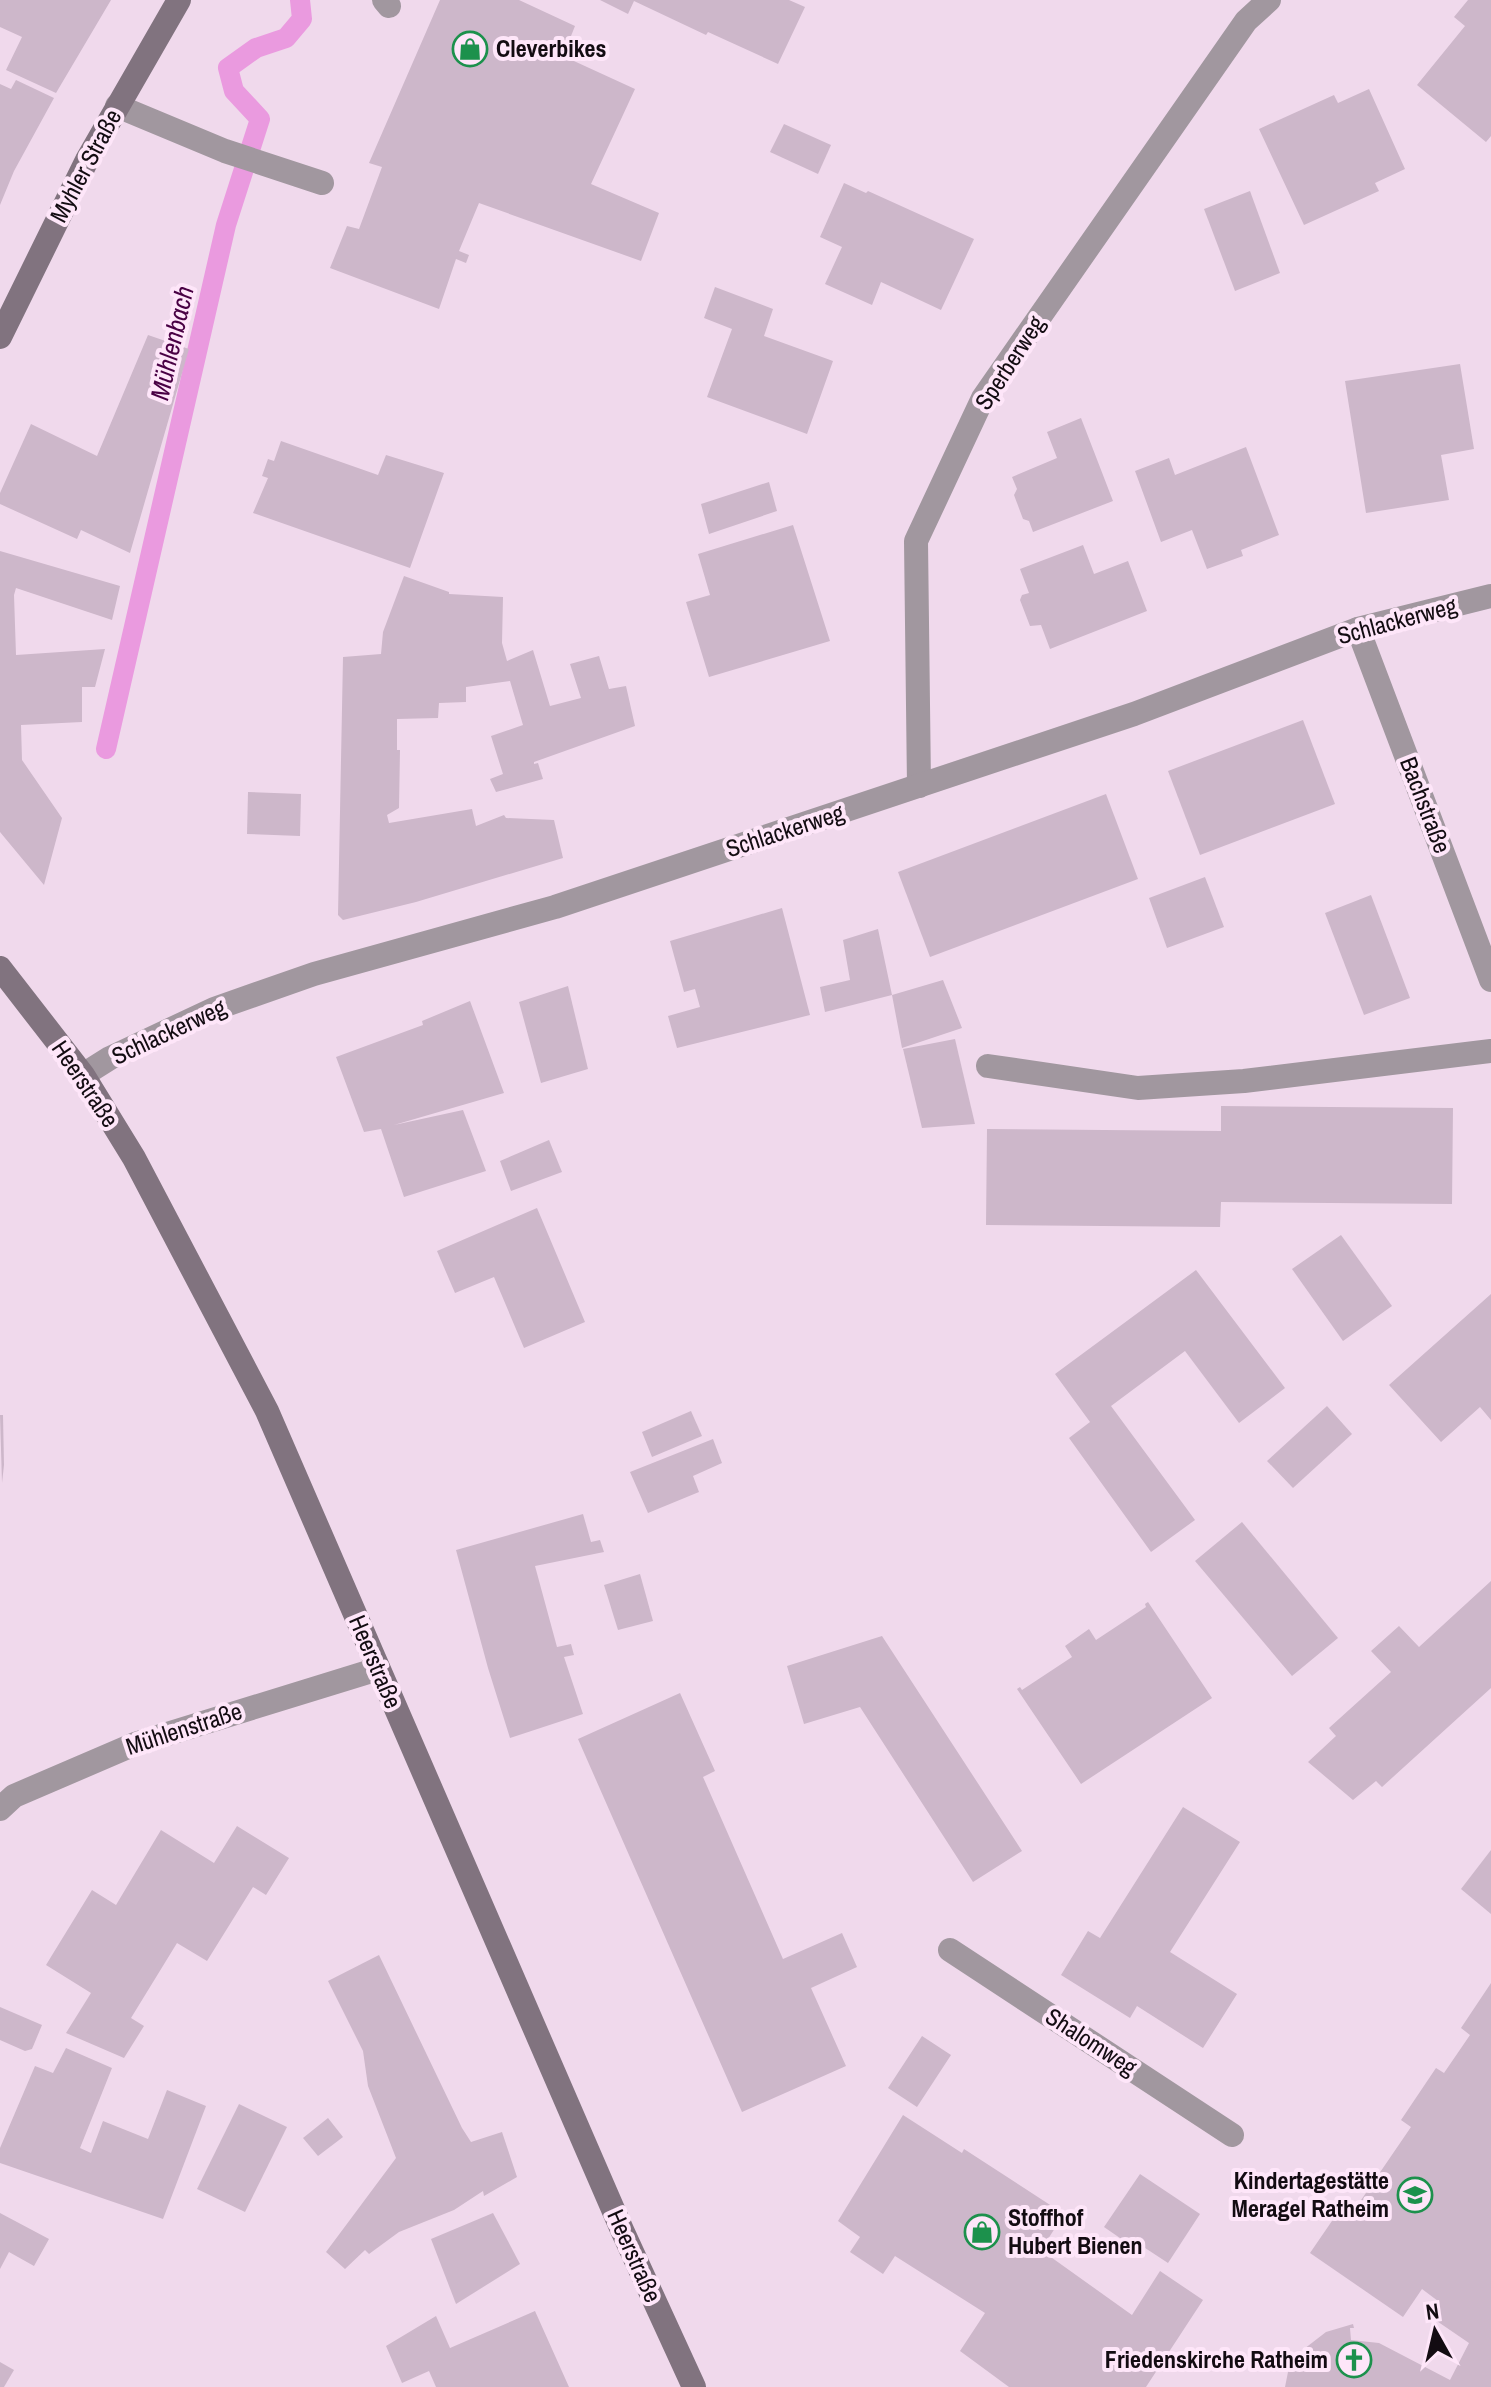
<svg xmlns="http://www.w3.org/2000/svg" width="1491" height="2387" font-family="'Archivo Narrow',sans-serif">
<rect width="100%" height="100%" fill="#f0d9ec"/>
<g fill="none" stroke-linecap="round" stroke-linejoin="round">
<path stroke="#ea9adf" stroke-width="20" d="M 106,749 L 226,225 L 260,119 L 234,91 L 228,68 L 256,48 L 286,38 L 302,19 L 300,0"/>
</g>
<g fill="#cdb7ca">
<path d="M 0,0 L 111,0 L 56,93 L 6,70 L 22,37 L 0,27 Z"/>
<path d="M 440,0 L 519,0 L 575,26 L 563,56 L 635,89 L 591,184 L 659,213 L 641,261 L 479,203 L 459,251 L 469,255 L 466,263 L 456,259 L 439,309 L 330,268 L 347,226 L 359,229 L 382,167 L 369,163 Z"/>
<path d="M 600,0 L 789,0 L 805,7 L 778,64 L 708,32 L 706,35 L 634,1 L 628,14 Z"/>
<path d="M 1468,0 L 1491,0 L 1491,136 L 1486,142 L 1417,85 L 1465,26 L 1454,17 Z"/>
<path d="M 16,80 L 54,98 L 14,171 L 0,205 L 0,84 L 11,89 Z"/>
<path d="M 1369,89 L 1405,169 L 1375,183 L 1379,191 L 1304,225 L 1259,129 L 1334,95 L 1338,103 Z"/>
<path d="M 784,124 L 831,145 L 818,174 L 770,152 Z"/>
<path d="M 844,183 L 866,193 L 868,191 L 974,239 L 941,310 L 881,282 L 872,305 L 825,284 L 842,247 L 820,237 Z"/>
<path d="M 1250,191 L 1280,273 L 1235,291 L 1204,209 Z"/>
<path d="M 715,287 L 773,309 L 764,336 L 833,361 L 807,434 L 707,397 L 732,329 L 704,318 Z"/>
<path d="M 148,335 L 189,349 L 130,553 L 81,530 L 77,539 L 0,504 L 0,493 L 31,424 L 97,456 Z"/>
<path d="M 1460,364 L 1474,449 L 1441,455 L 1449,500 L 1366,513 L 1345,381 Z"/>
<path d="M 1081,418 L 1113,501 L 1033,532 L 1029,521 L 1023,519 L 1014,495 L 1017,489 L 1012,477 L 1057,458 L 1047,432 Z"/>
<path d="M 281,441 L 378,475 L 386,455 L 444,473 L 410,568 L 253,513 L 268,478 L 262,476 L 268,459 L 274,461 Z"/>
<path d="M 1246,447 L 1279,535 L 1241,550 L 1243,556 L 1207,569 L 1192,530 L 1161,542 L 1135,471 L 1169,458 L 1175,475 Z"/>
<path d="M 769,482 L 777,511 L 709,534 L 701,504 Z"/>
<path d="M 793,525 L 830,641 L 709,677 L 686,602 L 710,595 L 698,554 Z"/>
<path d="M 1083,545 L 1094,574 L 1128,561 L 1147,611 L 1050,649 L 1041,625 L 1030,626 L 1020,600 L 1022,595 L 1029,593 L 1020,569 Z"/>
<path d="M 0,551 L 120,586 L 112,620 L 16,588 L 14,595 L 16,655 L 105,649 L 95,687 L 82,687 L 82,722 L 21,725 L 22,760 L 62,818 L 44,885 L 0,832 Z"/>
<path d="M 404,576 L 449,592 L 449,594 L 503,597 L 502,643 L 507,661 L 533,650 L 550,706 L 581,698 L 570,664 L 599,656 L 609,689 L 626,686 L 635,726 L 534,762 L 534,764 L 538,763 L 543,779 L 496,792 L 490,779 L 503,774 L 491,736 L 523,725 L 510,681 L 466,687 L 466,702 L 439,703 L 438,718 L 397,719 L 397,750 L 400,750 L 399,808 L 387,815 L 389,823 L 472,809 L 476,826 L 504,815 L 506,818 L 554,820 L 563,858 L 416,902 L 343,920 L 338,915 L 343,657 L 381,654 L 383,632 Z"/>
<path d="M 1303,720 L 1335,804 L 1200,855 L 1168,771 Z"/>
<path d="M 248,792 L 301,794 L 300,836 L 247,834 Z"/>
<path d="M 1106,794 L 1138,879 L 930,957 L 898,872 Z"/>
<path d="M 1205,877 L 1224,927 L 1167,948 L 1149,898 Z"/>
<path d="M 1371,895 L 1410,998 L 1364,1015 L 1325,913 Z"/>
<path d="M 782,908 L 810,1015 L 677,1048 L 668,1016 L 700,1007 L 695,989 L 684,992 L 670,941 Z"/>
<path d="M 878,929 L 892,995 L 943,980 L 962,1028 L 902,1048 L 892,995 L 825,1012 L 820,987 L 850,980 L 843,940 Z"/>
<path d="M 568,986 L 588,1069 L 541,1083 L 519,1002 Z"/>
<path d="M 470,1001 L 504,1093 L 394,1125 L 463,1110 L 486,1171 L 404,1197 L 381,1129 L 364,1132 L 336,1057 L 423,1025 L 422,1021 Z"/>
<path d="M 955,1039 L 975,1124 L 922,1128 L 903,1049 Z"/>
<path d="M 1221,1106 L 1453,1108 L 1452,1204 L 1221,1202 L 1220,1227 L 986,1225 L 987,1129 L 1221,1131 Z"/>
<path d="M 549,1140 L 562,1172 L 511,1191 L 500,1161 Z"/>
<path d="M 537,1208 L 585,1322 L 524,1348 L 494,1277 L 455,1293 L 437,1251 Z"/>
<path d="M 1341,1235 L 1392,1306 L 1343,1341 L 1292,1269 Z"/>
<path d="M 1196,1270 L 1285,1388 L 1239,1423 L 1185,1351 L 1111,1406 L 1195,1520 L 1151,1552 L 1069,1438 L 1090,1422 L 1055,1374 Z"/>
<path d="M 1491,1294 L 1491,1420 L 1480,1407 L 1441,1442 L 1389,1385 Z"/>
<path d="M 1327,1406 L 1352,1434 L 1293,1488 L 1267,1461 Z"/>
<path d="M 691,1411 L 702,1436 L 652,1457 L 642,1432 Z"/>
<path d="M 0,1415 L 3,1415 L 4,1465 L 2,1483 Z"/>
<path d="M 713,1439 L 722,1463 L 693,1476 L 699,1492 L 648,1513 L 630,1472 Z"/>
<path d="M 583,1514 L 591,1542 L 600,1540 L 604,1552 L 535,1566 L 557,1647 L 571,1644 L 574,1655 L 564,1657 L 583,1714 L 510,1738 L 488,1668 L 456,1550 Z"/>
<path d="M 1242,1522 L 1338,1638 L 1292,1676 L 1195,1561 Z"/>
<path d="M 640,1574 L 653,1621 L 618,1630 L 604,1585 Z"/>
<path d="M 1491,1581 L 1491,1688 L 1382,1787 L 1376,1781 L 1353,1800 L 1308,1762 L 1336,1736 L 1329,1728 L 1391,1672 L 1371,1651 L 1399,1626 L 1419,1647 Z"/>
<path d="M 1148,1602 L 1212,1698 L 1081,1784 L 1017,1689 L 1020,1687 L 1022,1690 L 1072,1657 L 1065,1646 L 1089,1629 L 1096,1640 L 1146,1607 L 1145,1604 Z"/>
<path d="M 882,1636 L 1022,1851 L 973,1882 L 860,1707 L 804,1724 L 787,1666 Z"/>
<path d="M 680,1693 L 715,1771 L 703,1777 L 783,1959 L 842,1933 L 857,1967 L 811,1988 L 846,2066 L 742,2112 L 578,1739 Z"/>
<path d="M 1183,1807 L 1240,1842 L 1170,1952 L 1237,1994 L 1203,2048 L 1137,2006 L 1130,2018 L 1061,1975 L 1088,1931 L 1100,1938 Z"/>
<path d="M 237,1826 L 289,1858 L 266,1895 L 253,1887 L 207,1961 L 177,1943 L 131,2018 L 144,2026 L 124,2058 L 66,2033 L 91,1993 L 46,1965 L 92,1890 L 116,1905 L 161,1830 L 214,1863 Z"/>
<path d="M 1491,1850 L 1491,1914 L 1461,1889 Z"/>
<path d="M 379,1955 L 462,2128 L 471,2142 L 502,2132 L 517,2177 L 484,2196 L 483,2191 L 454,2210 L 399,2232 L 369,2254 L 365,2250 L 345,2269 L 326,2252 L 396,2158 L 368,2086 L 363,2051 L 328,1981 Z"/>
<path d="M 1491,1983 L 1491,2387 L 1285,2387 L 1288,2372 L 1304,2349 L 1326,2332 L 1353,2324 L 1354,2328 L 1350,2328 L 1351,2340 L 1379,2343 L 1450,2380 L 1469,2343 L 1428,2315 L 1438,2301 L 1422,2289 L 1403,2317 L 1310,2253 L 1347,2199 L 1357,2206 L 1411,2127 L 1401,2120 L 1436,2068 L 1444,2073 L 1470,2035 L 1461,2028 Z"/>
<path d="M 0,2007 L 42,2025 L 32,2049 L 25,2051 L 0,2040 Z"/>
<path d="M 922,2036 L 951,2055 L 917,2107 L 888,2088 Z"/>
<path d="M 66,2048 L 112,2068 L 80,2148 L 91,2153 L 103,2121 L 148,2139 L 167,2090 L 206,2106 L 163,2219 L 0,2163 L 0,2148 L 35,2066 L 53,2073 Z"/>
<path d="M 239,2104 L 287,2127 L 245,2212 L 197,2189 Z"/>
<path d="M 903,2115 L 962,2153 L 964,2149 L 1064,2214 L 1041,2250 L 1132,2315 L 1160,2271 L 1203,2300 L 1146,2387 L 1009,2387 L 960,2351 L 985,2313 L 895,2256 L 883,2274 L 850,2252 L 860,2237 L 838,2221 Z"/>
<path d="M 328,2118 L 343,2137 L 318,2156 L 303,2138 Z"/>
<path d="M 1140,2174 L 1200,2214 L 1168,2263 L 1136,2242 L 1133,2247 L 1104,2227 Z"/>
<path d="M 0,2213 L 49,2239 L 34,2266 L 9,2252 L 0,2269 Z"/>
<path d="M 493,2213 L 520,2264 L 456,2304 L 431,2239 Z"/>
<path d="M 535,2311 L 569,2387 L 436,2387 L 429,2371 L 402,2383 L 386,2346 L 436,2316 L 450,2348 Z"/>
<path d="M 0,2362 L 14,2370 L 4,2387 L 0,2387 Z"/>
</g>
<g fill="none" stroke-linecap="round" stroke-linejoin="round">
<g stroke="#a1979f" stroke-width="24">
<path d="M 384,0 L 389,6"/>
<path d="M 117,106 L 225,151 L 322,183"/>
<path d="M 988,1066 L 1138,1088 L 1244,1081 L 1491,1051"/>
<path d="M 950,1950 L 1232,2135"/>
</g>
<g stroke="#a1979f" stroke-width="24">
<path d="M 1358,629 L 1491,980"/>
<path d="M 919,786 L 916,541 L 983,398 L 1246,21 L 1269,0"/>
<path d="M 83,1075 L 110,1058 L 214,1009 L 314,974 L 555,907 L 1134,714 L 1358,629 L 1491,596"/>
<path d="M 0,1809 L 14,1796 L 135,1744 L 378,1669"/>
</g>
<g stroke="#81737f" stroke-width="24">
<path d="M 0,337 L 87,160 L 179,0"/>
<path d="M 0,968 L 83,1075 L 134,1158 L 267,1411 L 622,2230 L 694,2387"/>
</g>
</g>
<defs>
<g id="shop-ring" transform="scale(1.8)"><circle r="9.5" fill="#fee6f9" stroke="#1c914c" stroke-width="1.5"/><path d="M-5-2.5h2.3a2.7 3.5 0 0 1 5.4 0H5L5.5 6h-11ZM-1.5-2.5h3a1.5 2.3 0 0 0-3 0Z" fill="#1c914c"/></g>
<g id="school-ring" transform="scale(1.8)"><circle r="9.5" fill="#fee6f9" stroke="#1c914c" stroke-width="1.5"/><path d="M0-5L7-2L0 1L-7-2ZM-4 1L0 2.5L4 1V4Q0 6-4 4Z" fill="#1c914c"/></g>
<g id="church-ring" transform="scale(1.8)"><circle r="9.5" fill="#fee6f9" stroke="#1c914c" stroke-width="1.5"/><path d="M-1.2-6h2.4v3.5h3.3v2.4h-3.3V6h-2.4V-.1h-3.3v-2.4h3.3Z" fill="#1c914c"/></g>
</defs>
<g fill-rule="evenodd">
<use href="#shop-ring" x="470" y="49"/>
<use href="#school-ring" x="1415" y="2195"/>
<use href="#shop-ring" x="982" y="2232"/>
<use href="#church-ring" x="1354" y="2360"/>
</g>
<g text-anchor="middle" stroke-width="8" stroke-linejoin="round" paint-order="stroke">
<g font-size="24" font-weight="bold" fill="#130c12" stroke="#fee6f9" text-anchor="start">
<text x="496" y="57">Cleverbikes</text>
<text x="1389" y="2189" text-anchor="end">Kindertagestätte<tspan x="1389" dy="28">Meragel Ratheim</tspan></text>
<text x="1008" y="2226">Stoffhof<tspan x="1008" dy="28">Hubert Bienen</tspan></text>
<text x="1328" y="2368" text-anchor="end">Friedenskirche Ratheim</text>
</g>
<g font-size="24" fill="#130c12" stroke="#fee6f9">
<text transform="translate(86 166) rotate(-62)" y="8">Myhler Straße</text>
<text transform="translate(1010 363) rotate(-57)" y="8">Sperberweg</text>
<text transform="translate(1397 621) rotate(-15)" y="8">Schlackerweg</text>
<text transform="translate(1425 805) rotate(69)" y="8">Bachstraße</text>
<text transform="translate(785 831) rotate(-18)" y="8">Schlackerweg</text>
<text transform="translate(169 1032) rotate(-25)" y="8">Schlackerweg</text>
<text transform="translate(85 1084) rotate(56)" y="8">Heerstraße</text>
<text transform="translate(375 1662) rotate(67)" y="8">Heerstraße</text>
<text transform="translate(184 1729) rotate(-18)" y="8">Mühlenstraße</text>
<text transform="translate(1091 2042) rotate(33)" y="8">Shalomweg</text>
<text transform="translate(634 2256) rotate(66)" y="8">Heerstraße</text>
</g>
<g font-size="26" font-style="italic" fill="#490044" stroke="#fee6f9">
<text transform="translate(172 343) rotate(-77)" y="9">Mühlenbach</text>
</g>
</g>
<g transform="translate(1435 2331) rotate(352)" stroke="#fee6f9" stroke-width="6" paint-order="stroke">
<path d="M0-6L14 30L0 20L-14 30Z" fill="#130c12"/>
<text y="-12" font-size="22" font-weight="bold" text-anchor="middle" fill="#130c12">N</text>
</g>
</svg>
